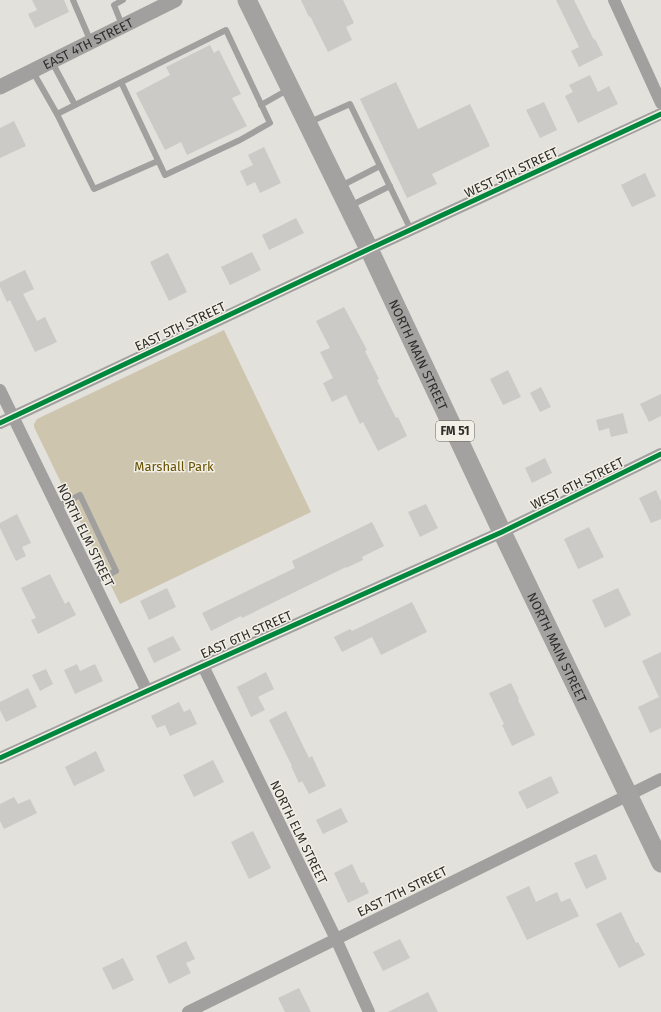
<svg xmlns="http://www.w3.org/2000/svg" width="661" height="1012" font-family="'Fira Sans',sans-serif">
<rect width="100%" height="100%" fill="#e2e1dc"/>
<path fill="#cdc5ae" d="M 224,330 L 311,512 L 120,604 L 34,427 L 34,424 L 37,419 Z"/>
<g fill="#cbcac6">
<path d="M 32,0 L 64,0 L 69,12 L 35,28 L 28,14 L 37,10 Z"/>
<path d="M 301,0 L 343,0 L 354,23 L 346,27 L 352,40 L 328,52 L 310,16 L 309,17 Z"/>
<path d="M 556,0 L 574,0 L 594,40 L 595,39 L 603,55 L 579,67 L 571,51 L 579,47 Z"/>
<path d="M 210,45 L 214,53 L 219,50 L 241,94 L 232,98 L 247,126 L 187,155 L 181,142 L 165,150 L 136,93 L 170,75 L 166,67 Z"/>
<path d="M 590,75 L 598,92 L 609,86 L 618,104 L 578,123 L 565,96 L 573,92 L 569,85 Z"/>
<path d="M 396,82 L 418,129 L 470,104 L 490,146 L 432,174 L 437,184 L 407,198 L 360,99 Z"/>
<path d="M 544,102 L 557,130 L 540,138 L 526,110 Z"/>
<path d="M 14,121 L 26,146 L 0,158 L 0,128 Z"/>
<path d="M 264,147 L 281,183 L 260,193 L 255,182 L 247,186 L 240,171 L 253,165 L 248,155 Z"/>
<path d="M 645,173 L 656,196 L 632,207 L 621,185 Z"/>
<path d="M 296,218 L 304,233 L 269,250 L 262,235 Z"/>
<path d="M 252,252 L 261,270 L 230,285 L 221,267 Z"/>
<path d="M 168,253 L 187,292 L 169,301 L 150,262 Z"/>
<path d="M 25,270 L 34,289 L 23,294 L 37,321 L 45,317 L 57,342 L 35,352 L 10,300 L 7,302 L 0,287 L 0,282 Z"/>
<path d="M 344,307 L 367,350 L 365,351 L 379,379 L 377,380 L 396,418 L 398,417 L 407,436 L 378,451 L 363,422 L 360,424 L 346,395 L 332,402 L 323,383 L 333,378 L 320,352 L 330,348 L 316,321 Z"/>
<path d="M 508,370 L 521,397 L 503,405 L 490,379 Z"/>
<path d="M 541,387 L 551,407 L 540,412 L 530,393 Z"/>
<path d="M 661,394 L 661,416 L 649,422 L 640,404 Z"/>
<path d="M 623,413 L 628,433 L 611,437 L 609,428 L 599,431 L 596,420 Z"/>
<path d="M 545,458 L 552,473 L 532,483 L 525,468 Z"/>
<path d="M 656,490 L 661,501 L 661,519 L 651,523 L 639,498 Z"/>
<path d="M 426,504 L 438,528 L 420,537 L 408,512 Z"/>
<path d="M 17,514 L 31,543 L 22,547 L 26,556 L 16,561 L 0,528 L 0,523 Z"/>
<path d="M 372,522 L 384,546 L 362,557 L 363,560 L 346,568 L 346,567 L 242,618 L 241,616 L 211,631 L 202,613 L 295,568 L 292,561 Z"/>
<path d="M 589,527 L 604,557 L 578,569 L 564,539 Z"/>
<path d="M 50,574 L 65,604 L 69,601 L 76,615 L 38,634 L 31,620 L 36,618 L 21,588 Z"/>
<path d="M 167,588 L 176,607 L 149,620 L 140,601 Z"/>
<path d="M 618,588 L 631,615 L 605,628 L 592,600 Z"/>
<path d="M 412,602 L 427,632 L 381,655 L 372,637 L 342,652 L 334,637 L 350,629 L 352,631 Z"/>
<path d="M 173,636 L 181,650 L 154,663 L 147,648 Z"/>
<path d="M 661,652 L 661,728 L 650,733 L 638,707 L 659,697 L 642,661 Z"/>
<path d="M 77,664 L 80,671 L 95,664 L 103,681 L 75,694 L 64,670 Z"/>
<path d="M 46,669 L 53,684 L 40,691 L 32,675 Z"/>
<path d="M 266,672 L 274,689 L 258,697 L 265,710 L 251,717 L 237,687 Z"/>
<path d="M 511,683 L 519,699 L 518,700 L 535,735 L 512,746 L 502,725 L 504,724 L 489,693 Z"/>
<path d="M 28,688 L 37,707 L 6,722 L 0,710 L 0,702 Z"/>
<path d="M 179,702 L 184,712 L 190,709 L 197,724 L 170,736 L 165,725 L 157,728 L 151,716 Z"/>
<path d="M 286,711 L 309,758 L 312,756 L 326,786 L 309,794 L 302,781 L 299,783 L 291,766 L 292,766 L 269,720 Z"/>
<path d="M 96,751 L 105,771 L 74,786 L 65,767 Z"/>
<path d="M 213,760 L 224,782 L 194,797 L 183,775 Z"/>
<path d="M 551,776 L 559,793 L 527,809 L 518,792 Z"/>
<path d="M 14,797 L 18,804 L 30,799 L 37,813 L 4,829 L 0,821 L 0,804 Z"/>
<path d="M 341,808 L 348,822 L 323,834 L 316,820 Z"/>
<path d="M 253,831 L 271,868 L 249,879 L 231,842 Z"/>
<path d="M 596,854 L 607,879 L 586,889 L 574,863 Z"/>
<path d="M 352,864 L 361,883 L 364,882 L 369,893 L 348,903 L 334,873 Z"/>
<path d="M 529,886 L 536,902 L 557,892 L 561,902 L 570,898 L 579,916 L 527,940 L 506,897 Z"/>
<path d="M 621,912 L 636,943 L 638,942 L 645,955 L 619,968 L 596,924 Z"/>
<path d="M 400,939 L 410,958 L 383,971 L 373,952 Z"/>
<path d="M 186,941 L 195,959 L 186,963 L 191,973 L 169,984 L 156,956 Z"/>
<path d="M 123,958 L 134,980 L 113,990 L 102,968 Z"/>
<path d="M 299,988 L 311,1012 L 285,1012 L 278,998 Z"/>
<path d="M 428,992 L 438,1012 L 388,1012 Z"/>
</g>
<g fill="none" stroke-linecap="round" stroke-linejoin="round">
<g stroke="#a1a09f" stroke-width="6">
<path d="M 73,0 L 91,42"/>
<path d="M 122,25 L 114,5 L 123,0"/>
<path d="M 52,62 L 75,105"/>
<path d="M 33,72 L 57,114"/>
<path d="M 121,82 L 165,175 L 240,140 L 270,123 L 226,30 L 57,114 L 94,189 L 158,161"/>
<path d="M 261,105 L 289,89"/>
<path d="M 310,122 L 350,104 L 411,230"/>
<path d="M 341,186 L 380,166"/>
<path d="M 350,206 L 390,186"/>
<path d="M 57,507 L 80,495 L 116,571 L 93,582"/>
</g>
<g stroke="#a1a09f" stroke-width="12">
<path d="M 614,0 L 661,103"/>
<path d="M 0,390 L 147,691"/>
<path d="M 0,423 L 369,249 L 661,114"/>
<path d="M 203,666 L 336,939 L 369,1012"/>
<path d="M 0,758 L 147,691 L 502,532 L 661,454"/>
<path d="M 188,1012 L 661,779"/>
</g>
<path stroke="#a1a09f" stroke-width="15" id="s1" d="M 0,87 L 175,0"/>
<path stroke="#a3a2a0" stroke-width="19" id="s2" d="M 247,0 L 369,249 L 502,532 L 661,863"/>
<g stroke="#f2efe6" stroke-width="8">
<g id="cycleway">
<path d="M 0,423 L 369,249 L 661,114"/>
<path d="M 0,758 L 147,691 L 502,532 L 661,454"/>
</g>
</g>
<use href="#cycleway" stroke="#00873e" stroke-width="5"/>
</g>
<g text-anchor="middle" stroke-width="3" stroke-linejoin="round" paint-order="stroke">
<rect fill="#f2efe6" stroke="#696762" stroke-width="1" x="436" y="421" width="38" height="20" rx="3"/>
<g font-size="12" font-weight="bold" fill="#2e2d29">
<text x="455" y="435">FM 51</text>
</g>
<g font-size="13" fill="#2e2d29" stroke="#f2efe6">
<text dy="5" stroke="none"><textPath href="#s1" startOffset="98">EAST 4TH STREET</textPath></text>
<text transform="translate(511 172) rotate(-25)" y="5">WEST 5TH STREET</text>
<text transform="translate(180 326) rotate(-25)" y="5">EAST 5TH STREET</text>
<text dy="5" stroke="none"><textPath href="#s2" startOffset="394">NORTH MAIN STREET</textPath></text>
<text transform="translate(577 483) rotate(-26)" y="5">WEST 6TH STREET</text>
<text transform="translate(86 535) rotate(64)" y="5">NORTH ELM STREET</text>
<text transform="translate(246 634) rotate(-24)" y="5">EAST 6TH STREET</text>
<text dy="5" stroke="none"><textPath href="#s2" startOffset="718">NORTH MAIN STREET</textPath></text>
<text transform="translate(299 832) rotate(64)" y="5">NORTH ELM STREET</text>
<text transform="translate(402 891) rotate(-26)" y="5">EAST 7TH STREET</text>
</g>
<g font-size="13" fill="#665000" stroke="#f2efe6">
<text x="174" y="471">Marshall Park</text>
</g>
</g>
</svg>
